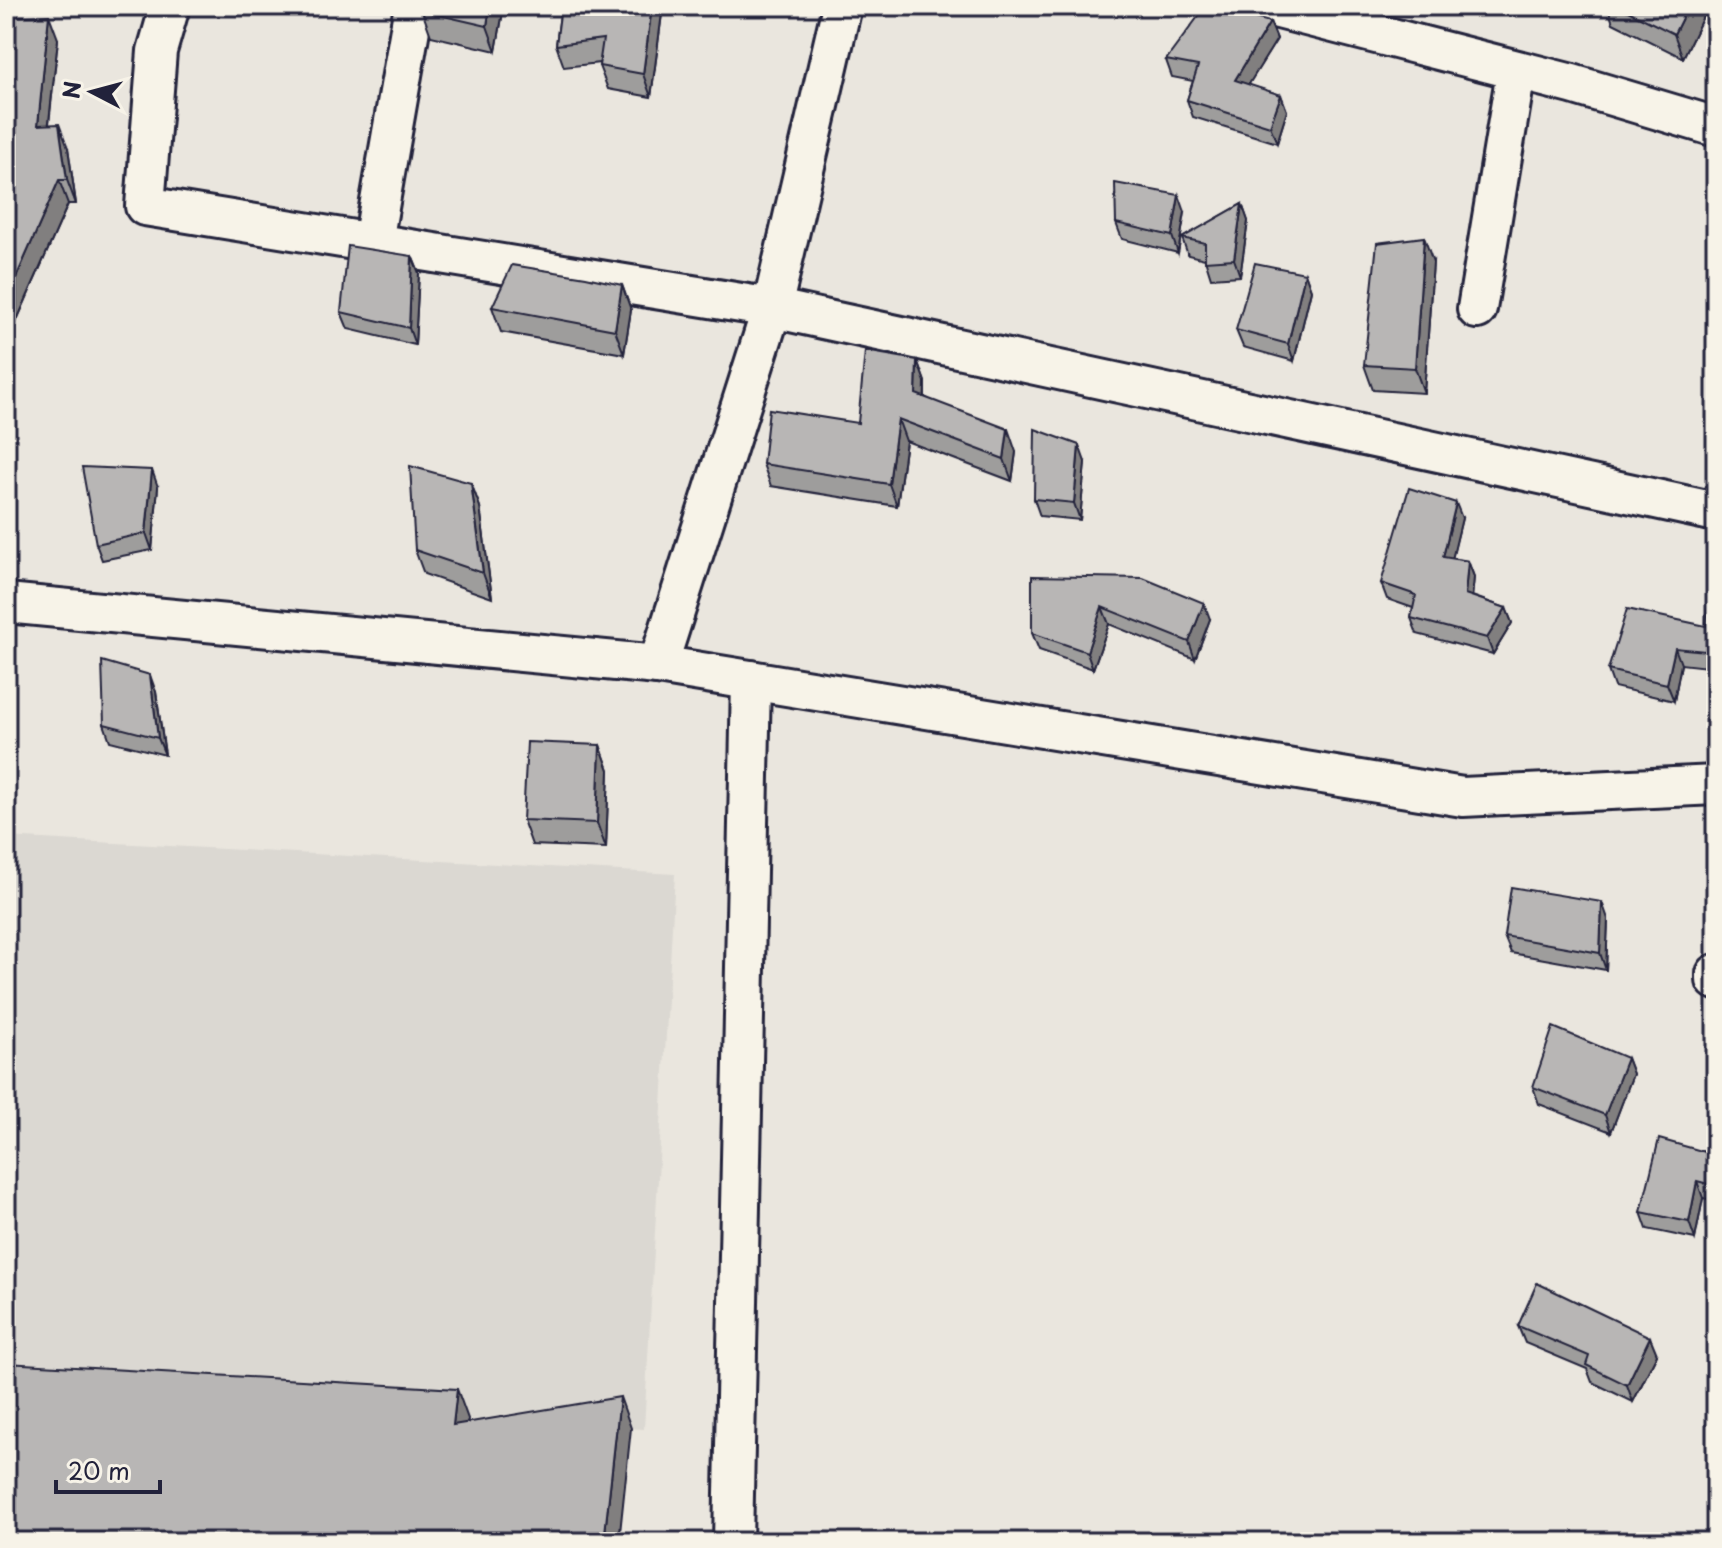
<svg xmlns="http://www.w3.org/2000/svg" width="1722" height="1548" font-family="'Playpen Sans',sans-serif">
<rect width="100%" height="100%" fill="#eae6de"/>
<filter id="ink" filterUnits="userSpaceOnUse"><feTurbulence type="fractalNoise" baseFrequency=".0125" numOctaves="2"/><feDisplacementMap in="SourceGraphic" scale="16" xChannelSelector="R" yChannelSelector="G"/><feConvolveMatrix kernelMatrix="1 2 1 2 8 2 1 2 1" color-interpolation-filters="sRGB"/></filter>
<g filter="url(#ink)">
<path fill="#dbd8d2" d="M 6,837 L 675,874 L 644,1429 L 6,1394 Z"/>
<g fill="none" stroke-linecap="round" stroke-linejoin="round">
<g stroke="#22223b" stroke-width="44">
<g id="minor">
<path d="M 170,6 L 157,51 L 145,206 L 772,308 L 1716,512"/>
<path d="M 842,6 L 772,308 L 658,665 L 1463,797 L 1716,785"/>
<path d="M 1267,6 L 1572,84 L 1716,127"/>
<path d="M 373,242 L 414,6"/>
<path d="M 1477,309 L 1516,72"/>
<path d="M 6,603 L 658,665"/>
<path d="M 1716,974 L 1716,980"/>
<path d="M 733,1542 L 751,680"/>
</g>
</g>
<use href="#minor" stroke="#f7f3e8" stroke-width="38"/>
</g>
<g fill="#9e9d9c" stroke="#22223b" stroke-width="2">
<path d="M 504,6 L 496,51 L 431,36 L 422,11 Z"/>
<path d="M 561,6 L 663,6 L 651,97 L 608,89 L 599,66 L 600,63 L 564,67 L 556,45 Z"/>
<path d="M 1607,6 L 1708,6 L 1683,58 L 1613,23 Z"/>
<path d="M 6,17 L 58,39 L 49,124 L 68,148 L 76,204 L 68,204 L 17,320 L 6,321 Z"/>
<path d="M 1270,22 L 1277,39 L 1248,85 L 1281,95 L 1287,111 L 1277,143 L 1193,117 L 1187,100 L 1193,81 L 1172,77 L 1166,60 Z"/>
<path d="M 1242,204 L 1248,221 L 1240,276 L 1211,278 L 1205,259 L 1188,255 L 1182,238 Z"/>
<path d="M 1185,212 L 1178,253 L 1122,239 L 1116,223 Z"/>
<path d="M 412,256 L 419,273 L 415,345 L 348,329 L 341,312 Z"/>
<path d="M 1433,262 L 1424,393 L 1373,390 L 1364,365 Z"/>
<path d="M 1305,273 L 1311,290 L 1294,361 L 1243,347 L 1236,330 Z"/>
<path d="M 622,285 L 631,310 L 624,354 L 501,332 L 492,307 Z"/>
<path d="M 917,360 L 925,382 L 925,397 L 1016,452 L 1012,481 L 906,441 L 897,506 L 771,486 L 763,464 L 858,423 Z"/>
<path d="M 1085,462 L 1080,520 L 1040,516 L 1034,499 Z"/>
<path d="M 471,483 L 480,507 L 492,598 L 424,574 L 415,550 Z"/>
<path d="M 158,487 L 152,550 L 102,560 L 96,544 Z"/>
<path d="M 1462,518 L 1452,558 L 1468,561 L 1474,577 L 1472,596 L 1506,608 L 1512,623 L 1493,654 L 1417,634 L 1411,618 L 1413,608 L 1387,599 L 1381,583 Z"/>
<path d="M 1032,576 L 1210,619 L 1195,659 L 1109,624 L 1093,669 L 1039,650 L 1032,633 Z"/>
<path d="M 1716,576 L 1716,668 L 1681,664 L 1674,701 L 1614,687 L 1608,670 L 1706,626 Z"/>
<path d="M 156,692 L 165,755 L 110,741 L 104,724 Z"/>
<path d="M 600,745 L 609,770 L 606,848 L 532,845 L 523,820 Z"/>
<path d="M 1608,919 L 1606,970 L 1511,953 L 1504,936 Z"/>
<path d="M 1627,1058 L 1633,1074 L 1611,1132 L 1539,1104 L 1533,1087 Z"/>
<path d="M 1716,1155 L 1716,1201 L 1703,1198 L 1695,1239 L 1647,1229 L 1641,1212 Z"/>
<path d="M 1518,1326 L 1657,1354 L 1633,1402 L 1592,1382 L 1587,1369 L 1525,1343 Z"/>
</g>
<g fill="#817f7f" stroke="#22223b" stroke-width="2">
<path d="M 490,6 L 504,6 L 496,51 L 487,26 Z"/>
<path d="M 652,6 L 663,6 L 651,97 L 643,74 Z"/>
<path d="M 1688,6 L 1708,6 L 1683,58 L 1674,34 Z"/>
<path d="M 49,15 L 58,39 L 46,149 L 38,125 Z"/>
<path d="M 1270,22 L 1277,39 L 1241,97 L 1235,80 Z"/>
<path d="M 1281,95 L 1287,111 L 1277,143 L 1270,126 Z"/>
<path d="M 59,124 L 68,148 L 76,204 L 67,180 Z"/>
<path d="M 59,180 L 68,204 L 17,320 L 8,296 Z"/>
<path d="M 1179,195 L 1185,212 L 1178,253 L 1172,236 Z"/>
<path d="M 1242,204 L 1248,221 L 1240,276 L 1234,259 Z"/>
<path d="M 1424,237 L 1433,262 L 1424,393 L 1415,368 Z"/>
<path d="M 412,256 L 419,273 L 415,345 L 409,328 Z"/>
<path d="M 1305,273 L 1311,290 L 1294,361 L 1288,344 Z"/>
<path d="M 622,285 L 631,310 L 624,354 L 615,330 Z"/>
<path d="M 917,360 L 925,382 L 924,416 L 916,394 Z"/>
<path d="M 898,419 L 906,441 L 897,506 L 889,484 Z"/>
<path d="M 1008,429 L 1016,452 L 1012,481 L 1004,459 Z"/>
<path d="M 1079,445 L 1085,462 L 1080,520 L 1074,503 Z"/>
<path d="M 152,470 L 158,487 L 152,550 L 146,533 Z"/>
<path d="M 471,483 L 480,507 L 492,598 L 483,573 Z"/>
<path d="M 1456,503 L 1462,518 L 1449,572 L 1443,557 Z"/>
<path d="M 1468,561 L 1474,577 L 1471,610 L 1465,594 Z"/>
<path d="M 1204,603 L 1210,619 L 1195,659 L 1189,642 Z"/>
<path d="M 1102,607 L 1109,624 L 1093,669 L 1087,652 Z"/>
<path d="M 1506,608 L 1512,623 L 1493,654 L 1487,638 Z"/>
<path d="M 1675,648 L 1681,664 L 1674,701 L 1667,684 Z"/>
<path d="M 150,675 L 156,692 L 165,755 L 158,738 Z"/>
<path d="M 600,745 L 609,770 L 606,848 L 597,823 Z"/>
<path d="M 1602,902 L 1608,919 L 1606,970 L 1600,953 Z"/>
<path d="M 1627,1058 L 1633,1074 L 1611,1132 L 1605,1115 Z"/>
<path d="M 1697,1181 L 1703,1198 L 1695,1239 L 1689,1222 Z"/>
<path d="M 1650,1337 L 1657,1354 L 1633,1402 L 1627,1385 Z"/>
<path d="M 457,1389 L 468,1419 L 465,1456 L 453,1425 Z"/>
<path d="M 620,1397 L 631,1428 L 619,1542 L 604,1542 Z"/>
</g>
<g fill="#b8b6b5" stroke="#22223b" stroke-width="2">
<path d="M 423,6 L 490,6 L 487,26 L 422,11 Z"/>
<path d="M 561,6 L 652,6 L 643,74 L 599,66 L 603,39 L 556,45 Z"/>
<path d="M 1206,6 L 1210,6 L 1270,22 L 1235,80 L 1281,95 L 1270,126 L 1187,100 L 1198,66 L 1166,60 Z"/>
<path d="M 1618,6 L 1688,6 L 1674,34 Z"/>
<path d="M 49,15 L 38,125 L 59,124 L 67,180 L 59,180 L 8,296 L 6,296 L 6,17 Z"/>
<path d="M 1115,183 L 1179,195 L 1172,236 L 1116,223 Z"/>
<path d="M 1242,204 L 1234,259 L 1205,261 L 1205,243 L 1182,238 Z"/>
<path d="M 1424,237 L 1415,368 L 1364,365 L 1377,243 Z"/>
<path d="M 348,246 L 412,256 L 409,328 L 341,312 Z"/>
<path d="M 1255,263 L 1305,273 L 1288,344 L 1236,330 Z"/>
<path d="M 512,265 L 586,277 L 622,285 L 615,330 L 492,307 Z"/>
<path d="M 865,351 L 917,360 L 916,394 L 1008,429 L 1004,459 L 898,419 L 889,484 L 763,464 L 769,409 L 858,423 Z"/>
<path d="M 1035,429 L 1079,445 L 1074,503 L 1034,499 Z"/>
<path d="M 410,466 L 471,483 L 483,573 L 415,550 Z"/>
<path d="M 82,467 L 152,470 L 146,533 L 96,544 Z"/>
<path d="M 1409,488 L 1456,503 L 1443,557 L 1468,561 L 1465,594 L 1506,608 L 1487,638 L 1411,618 L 1416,595 L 1381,583 Z"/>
<path d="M 1711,575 L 1716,576 L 1716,652 L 1675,648 L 1667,684 L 1608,670 L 1627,609 L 1706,626 Z"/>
<path d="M 1032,576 L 1143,578 L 1204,603 L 1189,642 L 1102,607 L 1087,652 L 1032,633 Z"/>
<path d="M 102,661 L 150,675 L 158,738 L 104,724 Z"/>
<path d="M 527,742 L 600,745 L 597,823 L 523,820 Z"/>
<path d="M 1511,887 L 1602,902 L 1600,953 L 1504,936 Z"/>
<path d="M 1553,1027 L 1627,1058 L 1605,1115 L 1533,1087 Z"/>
<path d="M 1659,1139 L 1716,1155 L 1716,1186 L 1697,1181 L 1689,1222 L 1641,1212 Z"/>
<path d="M 1537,1283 L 1650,1337 L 1627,1385 L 1586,1365 L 1589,1356 L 1518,1326 Z"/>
<path d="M 6,1363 L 457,1389 L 453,1425 L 620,1397 L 604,1542 L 6,1542 Z"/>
</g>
</g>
<rect width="1722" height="1548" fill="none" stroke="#f7f3e8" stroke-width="32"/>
<rect x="16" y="16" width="1690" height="1516" fill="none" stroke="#22223b" stroke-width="3" filter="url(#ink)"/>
<g transform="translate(92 92) rotate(276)" stroke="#f7f3e8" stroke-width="6" paint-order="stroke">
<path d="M0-6L14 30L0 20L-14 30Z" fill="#22223b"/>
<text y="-12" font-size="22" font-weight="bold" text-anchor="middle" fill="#22223b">N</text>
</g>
<path d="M56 1480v12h104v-12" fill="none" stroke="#22223b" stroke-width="4"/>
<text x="68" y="1480" font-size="24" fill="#22223b" stroke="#f7f3e8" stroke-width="6" paint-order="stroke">20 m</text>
</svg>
